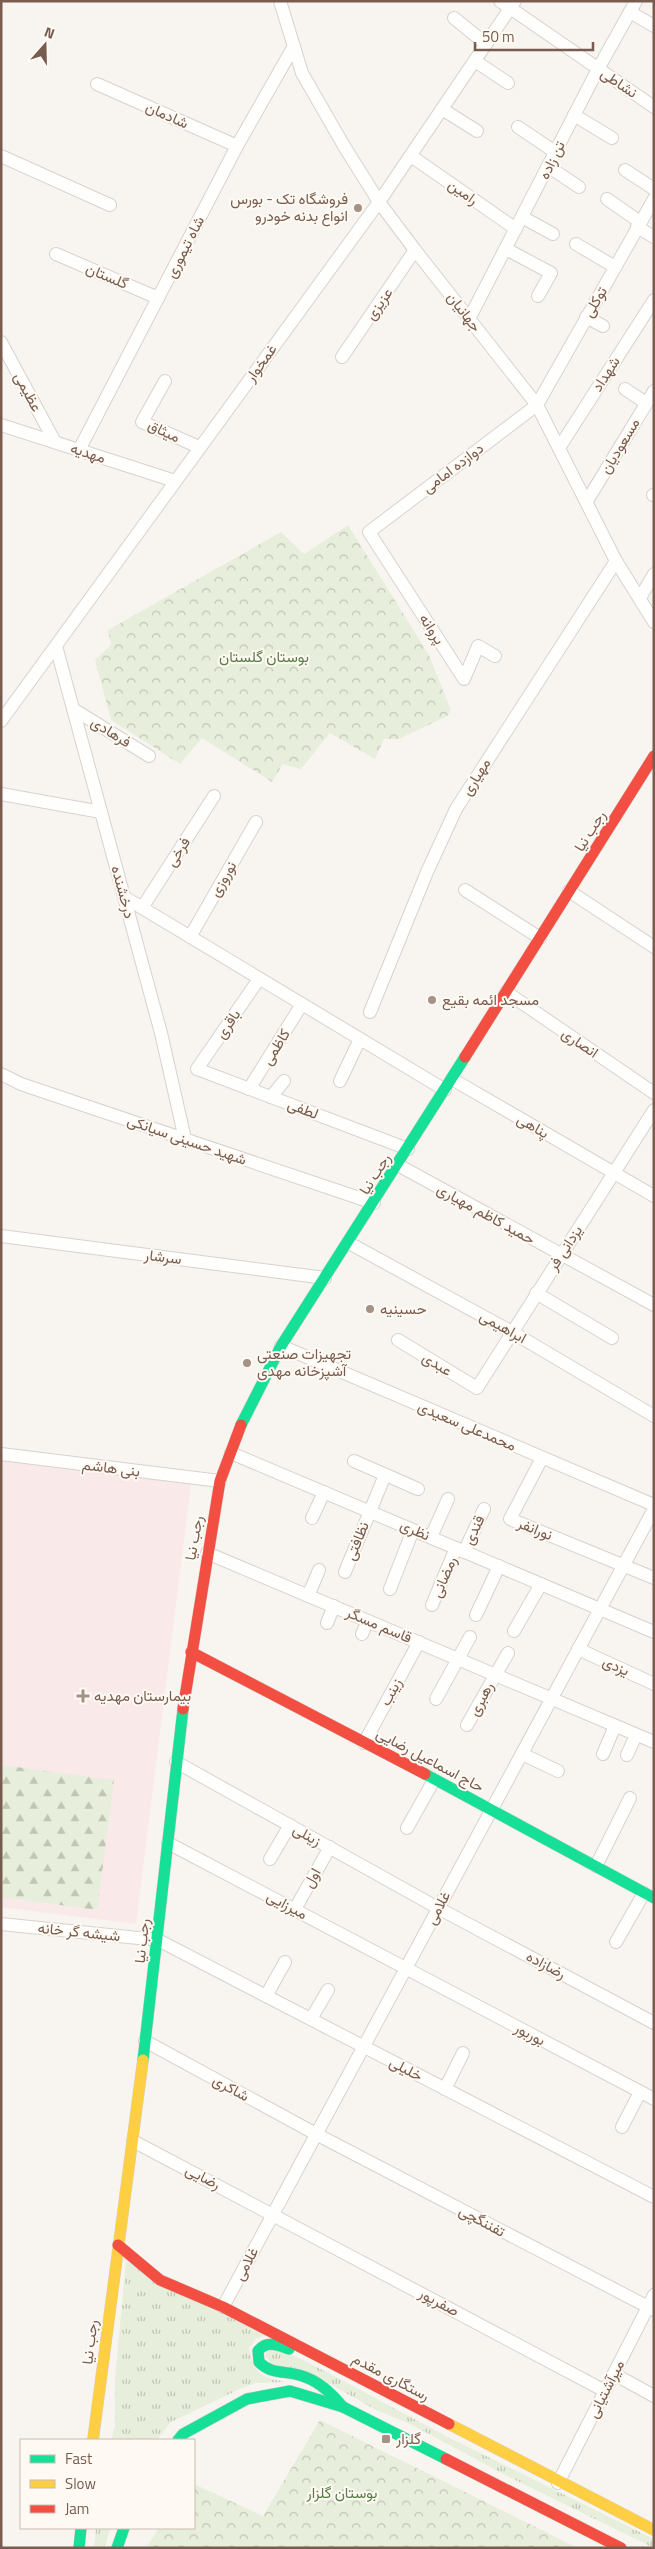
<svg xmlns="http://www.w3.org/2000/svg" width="655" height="2549" font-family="'Titillium Web',Vazirmatn,sans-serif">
<defs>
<pattern id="grass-tufts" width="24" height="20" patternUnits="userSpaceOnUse" patternTransform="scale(1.25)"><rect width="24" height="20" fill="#e7efdc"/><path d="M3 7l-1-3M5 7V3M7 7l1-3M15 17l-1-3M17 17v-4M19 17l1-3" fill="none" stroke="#c0c5b5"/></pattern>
<pattern id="forest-firs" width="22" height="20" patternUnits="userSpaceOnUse" patternTransform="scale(1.25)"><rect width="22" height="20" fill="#e7efdc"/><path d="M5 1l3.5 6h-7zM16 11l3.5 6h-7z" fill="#c0c5b5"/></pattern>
<pattern id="park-crowns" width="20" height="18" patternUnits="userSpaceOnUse" patternTransform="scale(1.25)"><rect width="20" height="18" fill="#e7efdc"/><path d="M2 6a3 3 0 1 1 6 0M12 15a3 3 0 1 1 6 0" fill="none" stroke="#c0c5b5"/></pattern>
</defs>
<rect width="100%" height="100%" fill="#f8f5f0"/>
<path fill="#f9e9e9" d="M 1,1460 L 191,1484 L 136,1924 L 1,1907 Z"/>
<g fill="url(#grass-tufts)">
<path d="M 126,2261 L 266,2335 L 256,2339 L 249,2348 C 254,2375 261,2377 286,2382 L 256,2383 L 242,2388 L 171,2422 L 157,2440 L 111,2440 L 115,2426 L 115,2378 Z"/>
<path d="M 267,2350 L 282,2350 L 321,2369 L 448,2437 L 654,2539 L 654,2548 L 511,2478 L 410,2424 L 376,2410 L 330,2384 L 271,2363 L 265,2356 Z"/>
<path d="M 96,2528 L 110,2528 L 105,2548 L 94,2548 Z"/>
</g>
<path fill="url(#forest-firs)" d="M 1,1765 L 114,1780 L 97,1910 L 1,1897 Z"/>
<g fill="url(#park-crowns)">
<path d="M 348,525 L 429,655 L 451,710 L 447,716 L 399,739 L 384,739 L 375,759 L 330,733 L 301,769 L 283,764 L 272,782 L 202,738 L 180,764 L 111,720 L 95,660 L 111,645 L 108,630 L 281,532 L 304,554 Z"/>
<path d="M 320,2420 L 578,2548 L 146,2548 L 159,2528 L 194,2528 L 194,2484 L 263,2516 Z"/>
</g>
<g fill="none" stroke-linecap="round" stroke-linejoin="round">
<g stroke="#d8d2ce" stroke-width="14">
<g id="street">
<path d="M 280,1 L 302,73 L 344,146 L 379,202 L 415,250 L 537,405 L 616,561 L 654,622"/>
<path d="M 500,1 L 654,107"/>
<path d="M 630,12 L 654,26"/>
<path d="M 454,18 L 486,44"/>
<path d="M 475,61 L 508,83"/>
<path d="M 97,84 L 237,146"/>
<path d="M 442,109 L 477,131"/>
<path d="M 574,115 L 612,138"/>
<path d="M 518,127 L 555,152"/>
<path d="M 1,156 L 110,205"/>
<path d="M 411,156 L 516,229"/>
<path d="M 549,167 L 579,187"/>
<path d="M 625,170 L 654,189"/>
<path d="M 607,199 L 640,222"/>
<path d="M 522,217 L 553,234"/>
<path d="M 637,227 L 654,237"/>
<path d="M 576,244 L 615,267"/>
<path d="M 506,249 L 551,273 L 538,296"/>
<path d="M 56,254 L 158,298"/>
<path d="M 586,317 L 603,326"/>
<path d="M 469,319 L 598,69 L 636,1"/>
<path d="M 1,342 L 55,442"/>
<path d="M 342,357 L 415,250"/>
<path d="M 165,381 L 142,422 L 199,447"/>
<path d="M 625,389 L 646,403"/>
<path d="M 1,425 L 175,481"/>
<path d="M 559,448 L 654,300"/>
<path d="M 79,450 L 237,146 L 294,46"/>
<path d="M 653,495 L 654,495"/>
<path d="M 587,501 L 654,391"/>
<path d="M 640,598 L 654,574"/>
<path d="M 56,646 L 161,1033 L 185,1139"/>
<path d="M 495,656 L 478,646 L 464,679 L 369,532 L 537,405 L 654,199"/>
<path d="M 73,709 L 149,756"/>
<path d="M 1,721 L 379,202 L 515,1"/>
<path d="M 1,794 L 101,812"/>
<path d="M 465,890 L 540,938"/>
<path d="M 569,891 L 654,947"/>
<path d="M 124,897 L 445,1090"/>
<path d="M 142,908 L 214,796"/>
<path d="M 190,937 L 256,822"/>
<path d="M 259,979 L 197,1069 L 408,1149"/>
<path d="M 506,992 L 654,1093"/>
<path d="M 370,1012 L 427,872 L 456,809 L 616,561"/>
<path d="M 1,1074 L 21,1084 L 374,1203"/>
<path d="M 452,1079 L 654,1196"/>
<path d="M 340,1081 L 360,1039"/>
<path d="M 249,1089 L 302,1004"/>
<path d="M 271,1097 L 284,1081"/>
<path d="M 398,1165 L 654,1305"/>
<path d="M 1,1236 L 325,1278"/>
<path d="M 349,1243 L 512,1332 L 654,1416"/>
<path d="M 536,1293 L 612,1338"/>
<path d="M 398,1340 L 477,1388 L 654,1110"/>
<path d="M 281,1346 L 654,1505"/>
<path d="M 231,1453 L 654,1632"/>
<path d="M 1,1454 L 220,1481"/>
<path d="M 542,1458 L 510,1519 L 654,1578"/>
<path d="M 354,1461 L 418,1489"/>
<path d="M 312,1518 L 324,1492"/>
<path d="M 431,1537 L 448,1499"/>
<path d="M 464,1552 L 484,1509"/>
<path d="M 207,1553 L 654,1742"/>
<path d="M 345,1572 L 385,1475"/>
<path d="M 390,1589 L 413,1530"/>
<path d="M 308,1596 L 319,1570"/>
<path d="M 432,1605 L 456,1548"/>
<path d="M 476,1615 L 499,1566"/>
<path d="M 327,1623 L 334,1606"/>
<path d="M 514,1631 L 541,1584"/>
<path d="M 362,1634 L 368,1621"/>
<path d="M 578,1649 L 654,1684"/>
<path d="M 436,1699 L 470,1637"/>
<path d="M 467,1725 L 508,1653"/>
<path d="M 364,1743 L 419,1642"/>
<path d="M 522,1754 L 558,1771"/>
<path d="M 603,1754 L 615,1726"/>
<path d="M 627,1755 L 636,1735"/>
<path d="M 176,1762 L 438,1908 L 654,2023"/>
<path d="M 407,1828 L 434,1780"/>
<path d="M 168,1843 L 654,2099"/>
<path d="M 270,1859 L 290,1825"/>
<path d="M 596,1866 L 630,1798"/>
<path d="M 295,1909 L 330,1847"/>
<path d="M 1,1924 L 158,1940 L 654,2197"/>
<path d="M 616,1942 L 644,1893"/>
<path d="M 266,1996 L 285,1962"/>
<path d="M 311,2019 L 328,1990"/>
<path d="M 145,2041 L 316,2134 L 654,2310"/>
<path d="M 445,2089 L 463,2053"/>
<path d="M 622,2127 L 640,2092"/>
<path d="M 133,2141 L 605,2391"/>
<path d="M 223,2307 L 654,1509"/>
<path d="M 614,2374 L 654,2396"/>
<path d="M 558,2483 L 654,2295"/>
</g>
</g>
<g stroke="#d7d1cb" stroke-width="12">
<g id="fast">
<path d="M 241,1425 L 281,1346 L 465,1057"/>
<path d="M 425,1774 L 654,1898"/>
<path d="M 143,2060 L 183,1709"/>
<path d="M 289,2349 C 277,2345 267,2340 258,2351 L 259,2362 C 270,2374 285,2371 299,2375 C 318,2380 331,2393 343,2407"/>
<path d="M 178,2440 L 183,2434 L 247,2399 L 290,2391 L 343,2407 L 446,2459"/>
<path d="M 79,2548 L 81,2528"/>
<path d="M 117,2548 L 124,2528"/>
</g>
</g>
<g stroke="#d7d1cb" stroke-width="12">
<g id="slow">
<path d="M 449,2424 L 654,2530"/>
<path d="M 93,2440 L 143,2060"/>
</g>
</g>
<g stroke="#d7d1cb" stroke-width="12">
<g id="jam">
<path d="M 465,1057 L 654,756"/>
<path d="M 191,1652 L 425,1774"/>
<path d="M 183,1709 L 220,1481 L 241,1425"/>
<path d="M 118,2245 L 160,2280 L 223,2307 L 449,2424"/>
<path d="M 446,2459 L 621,2548"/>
</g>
</g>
<use href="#street" stroke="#fefefd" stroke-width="12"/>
<use href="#fast" stroke="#16e098" stroke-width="11"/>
<use href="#slow" stroke="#ffcf43" stroke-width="11"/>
<use href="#jam" stroke="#f24e42" stroke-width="11"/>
</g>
<g fill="#a59287" stroke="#fefaf3" stroke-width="2">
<circle cx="358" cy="208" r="5"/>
<circle cx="432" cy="1000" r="5"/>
<circle cx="370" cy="1309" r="5"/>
<circle cx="247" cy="1363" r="5"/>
<path d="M80.5 1688.5h5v5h5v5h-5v5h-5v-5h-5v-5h5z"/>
<rect x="381" y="2434" width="10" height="10" rx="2.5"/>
</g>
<g text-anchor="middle" stroke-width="4" stroke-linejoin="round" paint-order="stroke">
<g font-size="15" fill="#785c4f" stroke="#fefaf3">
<text transform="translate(619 83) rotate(34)" y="5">نشاطی</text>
<text transform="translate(167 115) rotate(24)" y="5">شادمان</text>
<text transform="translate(552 160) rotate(-64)" y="5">تن زاده</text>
<text transform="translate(463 192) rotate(35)" y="5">رامین</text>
<text transform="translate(185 247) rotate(-63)" y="5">شاه تیموری</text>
<text transform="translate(107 276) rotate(23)" y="5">گلستان</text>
<text transform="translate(595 302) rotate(-60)" y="5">توکلی</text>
<text transform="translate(379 304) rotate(-55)" y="5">عزیزی</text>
<text transform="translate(464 312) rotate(52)" y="5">جهانیان</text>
<text transform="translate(261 363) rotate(-54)" y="5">غمخوار</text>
<text transform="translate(606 374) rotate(-57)" y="5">شهداد</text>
<text transform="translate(28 392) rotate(62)" y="5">عظیمی</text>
<text transform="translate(164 431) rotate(26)" y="5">میثاق</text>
<text transform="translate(620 446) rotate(-59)" y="5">مسعودیان</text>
<text transform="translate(88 453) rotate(18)" y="5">مهدیه</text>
<text transform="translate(453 468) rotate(-37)" y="5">دوازده امامی</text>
<text transform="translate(432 629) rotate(57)" y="5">پروانه</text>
<text transform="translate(111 732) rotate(32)" y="5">فرهادی</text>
<text transform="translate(476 777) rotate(-58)" y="5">مهیاری</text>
<text transform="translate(590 831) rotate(-58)" y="5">رجب نیا</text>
<text transform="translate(178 852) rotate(-57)" y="5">فرخی</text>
<text transform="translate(223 879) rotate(-60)" y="5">نوروزی</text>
<text transform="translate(123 892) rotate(75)" y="5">درخشنده</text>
<text transform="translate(228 1024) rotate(-56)" y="5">باقری</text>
<text transform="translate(580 1043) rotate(34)" y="5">انصاری</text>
<text transform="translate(276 1047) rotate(-58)" y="5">کاظمی</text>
<text transform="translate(303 1109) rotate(21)" y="5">لطفی</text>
<text transform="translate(533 1126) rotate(30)" y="5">پناهی</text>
<text transform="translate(187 1140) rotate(19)" y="5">شهید حسینی سیانکی</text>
<text transform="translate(375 1174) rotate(-58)" y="5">رجب نیا</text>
<text transform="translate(486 1214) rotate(29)" y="5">حمید کاظم مهیاری</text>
<text transform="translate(565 1248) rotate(-57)" y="5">یزدانی فر</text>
<text transform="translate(163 1257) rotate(7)" y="5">سرشار</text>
<text transform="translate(503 1327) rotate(29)" y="5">ابراهیمی</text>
<text transform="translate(437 1364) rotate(31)" y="5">عبدی</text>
<text transform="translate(467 1426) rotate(23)" y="5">محمدعلی سعیدی</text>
<text transform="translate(111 1468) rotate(7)" y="5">بنی هاشم</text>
<text transform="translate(535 1529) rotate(22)" y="5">نورانفر</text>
<text transform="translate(415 1530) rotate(23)" y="5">نظری</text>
<text transform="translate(474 1530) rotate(-65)" y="5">قندی</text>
<text transform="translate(194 1538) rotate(-80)" y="5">رجب نیا</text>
<text transform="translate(357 1541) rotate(-68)" y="5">نظافتی</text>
<text transform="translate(444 1577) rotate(-67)" y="5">رمضانی</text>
<text transform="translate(379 1625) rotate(23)" y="5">قاسم مسگر</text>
<text transform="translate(616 1666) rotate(24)" y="5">یزدی</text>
<text transform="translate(391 1692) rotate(-61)" y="5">زینب</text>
<text transform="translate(481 1699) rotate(-62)" y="5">رهبری</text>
<text transform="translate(430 1760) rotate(28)" y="5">حاج اسماعیل رضایی</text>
<text transform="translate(307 1835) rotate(29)" y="5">زینلی</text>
<text transform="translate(312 1878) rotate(-61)" y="5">اول</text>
<text transform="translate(287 1905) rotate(28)" y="5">میرزایی</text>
<text transform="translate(438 1908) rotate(-62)" y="5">غلامی</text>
<text transform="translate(79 1932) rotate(6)" y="5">شیشه گر خانه</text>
<text transform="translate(142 1941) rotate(-84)" y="5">رجب نیا</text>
<text transform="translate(546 1965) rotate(28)" y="5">رضازاده</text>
<text transform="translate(530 2034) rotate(28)" y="5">بوربور</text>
<text transform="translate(406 2069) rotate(28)" y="5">خلیلی</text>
<text transform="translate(231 2088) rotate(29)" y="5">شاکری</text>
<text transform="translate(203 2177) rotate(27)" y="5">رضایی</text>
<text transform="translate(482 2221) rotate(28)" y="5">تفننگچی</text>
<text transform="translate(246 2264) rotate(-62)" y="5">غلامی</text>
<text transform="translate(439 2302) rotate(28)" y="5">صفرپور</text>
<text transform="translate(90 2342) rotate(-83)" y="5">رجب نیا</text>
<text transform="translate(391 2377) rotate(28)" y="5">رستگاری مقدم</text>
<text transform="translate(606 2389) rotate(-63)" y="5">میرآشتیانی</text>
</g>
<g font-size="15" fill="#785c4f" stroke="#fefaf3" text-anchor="start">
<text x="348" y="204" text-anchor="end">فروشگاه تک - بورس<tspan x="348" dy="17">انواع بدنه خودرو</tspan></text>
<text x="442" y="1005">مسجد ائمه بقیع</text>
<text x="380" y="1314">حسینیه</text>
<text x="257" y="1359">تجهیزات صنعتی<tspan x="257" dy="17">آشپزخانه مهدی</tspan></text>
<text x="94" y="1701">بیمارستان مهدیه</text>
<text x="396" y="2444">گلزار</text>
</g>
<g font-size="15" fill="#597d47" stroke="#fefaf3">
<text x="264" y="662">بوستان گلستان</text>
<text x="342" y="2498">بوستان گلزار</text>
</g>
</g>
<rect width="655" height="2549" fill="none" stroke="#785c4f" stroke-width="5"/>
<rect x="20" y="2439" width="175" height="90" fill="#fefaf3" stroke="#c8bbb1"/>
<rect x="30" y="2455" width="25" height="8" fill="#16e098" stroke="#c8bbb1"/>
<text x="65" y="2464" font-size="15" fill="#785c4f">Fast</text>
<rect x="30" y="2480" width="25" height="8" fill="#ffcf43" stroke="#c8bbb1"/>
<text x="65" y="2489" font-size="15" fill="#785c4f">Slow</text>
<rect x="30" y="2505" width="25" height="8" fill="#f24e42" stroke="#c8bbb1"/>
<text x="65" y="2514" font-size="15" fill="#785c4f">Jam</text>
<g transform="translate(45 45) rotate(20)" stroke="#fefaf3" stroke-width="4" paint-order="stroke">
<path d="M0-4L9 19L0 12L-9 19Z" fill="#785c4f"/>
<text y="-8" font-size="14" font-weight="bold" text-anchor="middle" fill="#785c4f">N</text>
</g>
<path d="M475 42v8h118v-8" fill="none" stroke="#785c4f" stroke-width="2.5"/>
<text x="482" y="42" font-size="15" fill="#785c4f" stroke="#fefaf3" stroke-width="4" paint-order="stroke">50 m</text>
</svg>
